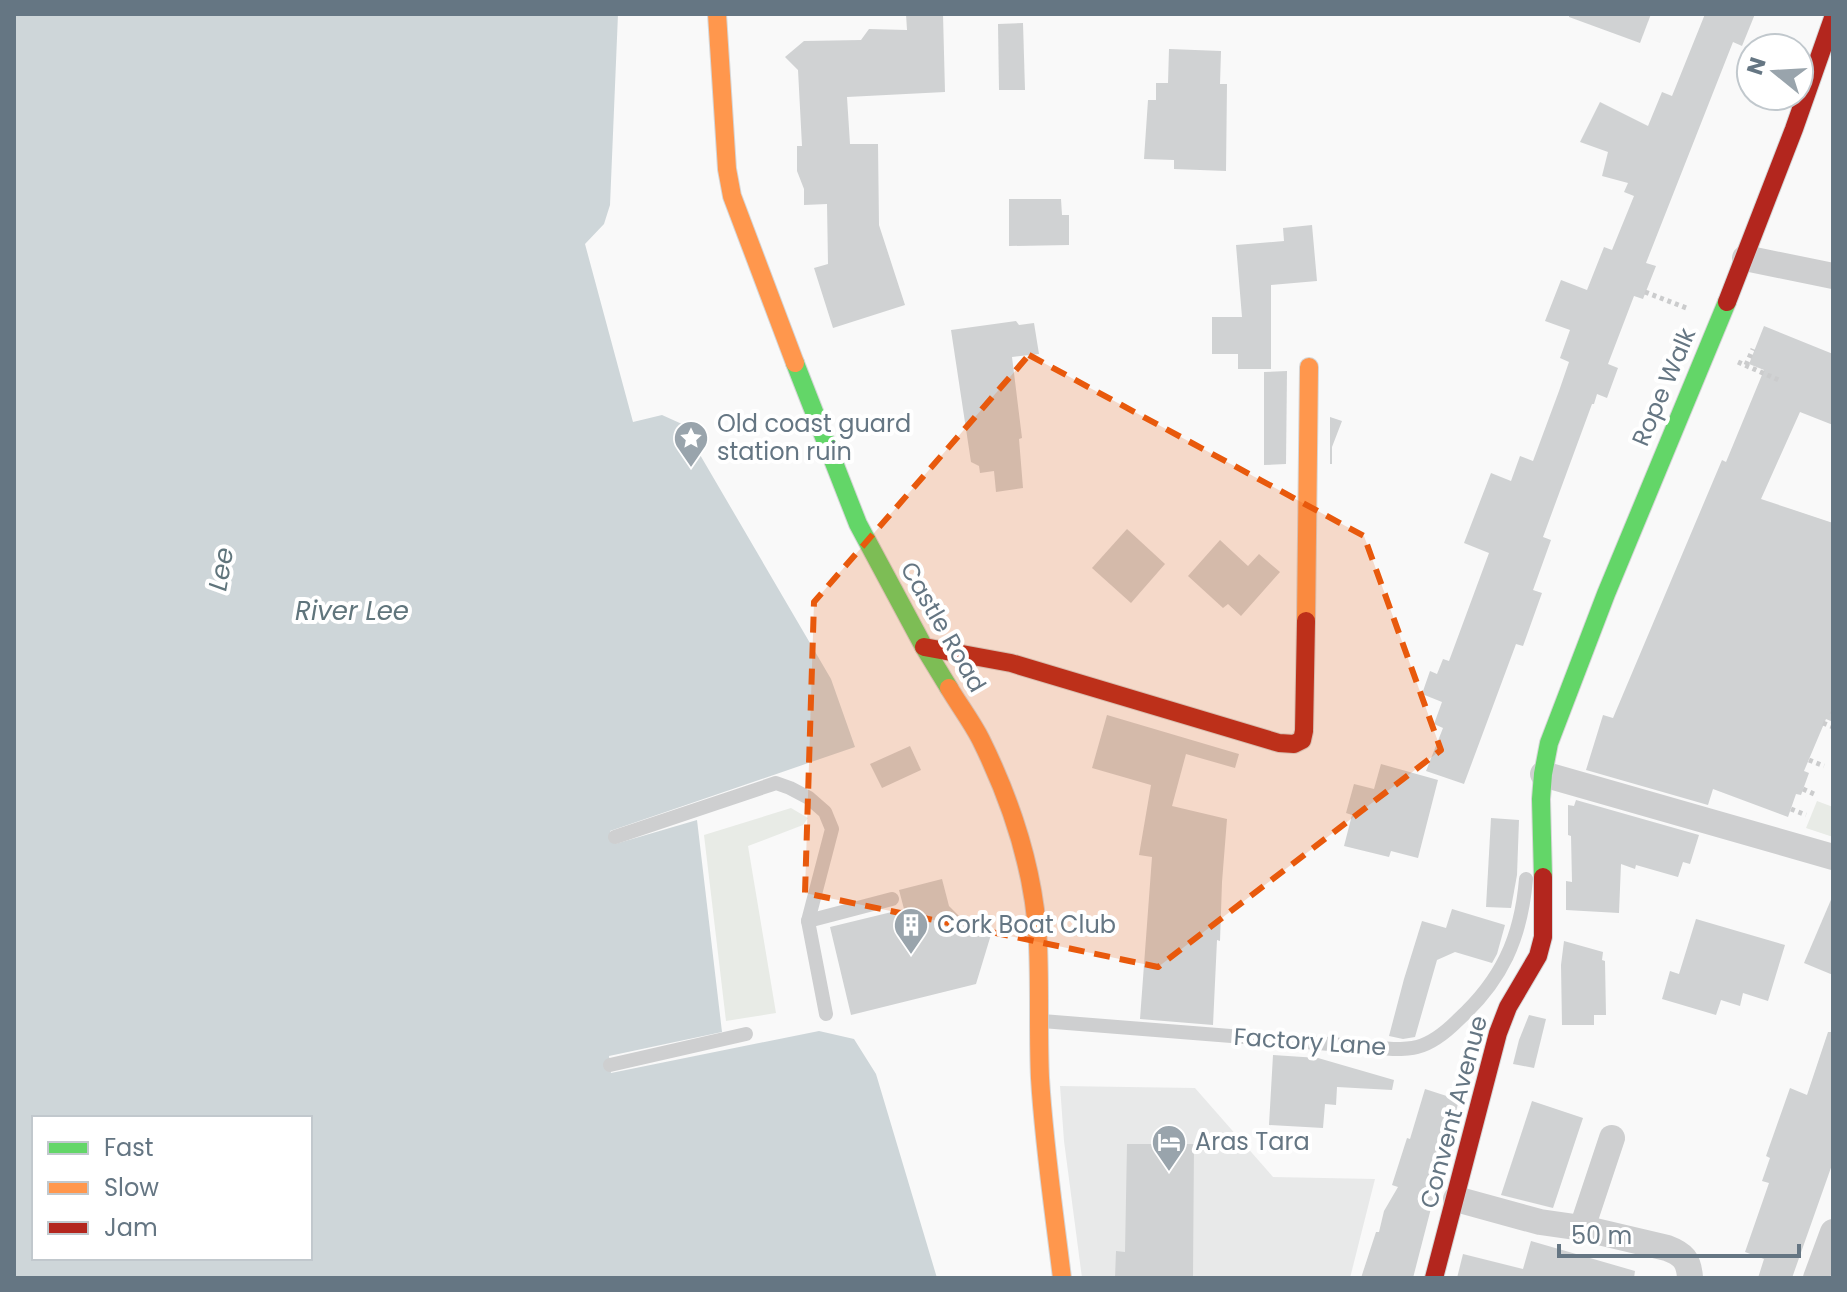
<svg xmlns="http://www.w3.org/2000/svg" width="1847" height="1292" font-family="Poppins,sans-serif">
<rect width="100%" height="100%" fill="#f9f9f9"/>
<path fill="#e8e9e9" d="M 1060,1086 L 1195,1088 L 1273,1177 L 1375,1179 L 1350,1278 L 1082,1278 L 1064,1141 Z"/>
<g fill="#e8ebe6">
<path d="M 1817,801 L 1833,807 L 1833,837 L 1806,828 Z"/>
<path d="M 791,808 L 808,818 L 803,825 L 748,846 L 776,1013 L 726,1021 L 704,835 Z"/>
</g>
<path fill="#ced6d9" fill-rule="evenodd" d="M 14,14 L 618,14 L 610,205 L 604,224 L 585,244 L 633,422 L 662,415 L 682,424 L 831,679 L 855,747 L 610,831 L 615,844 L 697,820 L 722,1032 L 609,1056 L 611,1073 L 819,1031 L 854,1039 L 876,1074 L 937,1278 L 14,1278 ZM 34,1118 L 310,1118 L 310,1258 L 34,1258 Z"/>
<g fill="#d0d2d3">
<path d="M 906,14 L 943,14 L 945,92 L 847,97 L 850,144 L 878,144 L 879,225 L 905,305 L 833,328 L 814,268 L 828,264 L 827,204 L 804,205 L 804,189 L 797,171 L 797,146 L 802,146 L 798,70 L 785,57 L 804,41 L 861,40 L 869,29 L 907,30 Z"/>
<path d="M 1569,14 L 1651,14 L 1640,43 L 1569,17 Z"/>
<path d="M 1705,14 L 1755,14 L 1742,46 L 1733,42 L 1646,263 L 1656,266 L 1643,299 L 1634,296 L 1608,364 L 1618,368 L 1607,398 L 1597,394 L 1594,404 L 1592,404 L 1543,537 L 1551,540 L 1533,590 L 1542,593 L 1523,646 L 1516,644 L 1464,784 L 1426,771 L 1443,728 L 1434,724 L 1442,702 L 1422,694 L 1430,671 L 1437,674 L 1443,659 L 1449,661 L 1489,553 L 1464,543 L 1491,473 L 1511,481 L 1520,456 L 1533,461 L 1559,391 L 1569,362 L 1560,358 L 1570,330 L 1545,321 L 1561,280 L 1587,290 L 1604,247 L 1612,250 L 1634,196 L 1624,192 L 1628,183 L 1602,176 L 1608,152 L 1580,142 L 1600,102 L 1648,126 L 1662,92 L 1672,96 Z"/>
<path d="M 1023,23 L 1025,90 L 999,90 L 998,24 Z"/>
<path d="M 1169,49 L 1221,51 L 1220,84 L 1227,84 L 1226,171 L 1174,169 L 1174,160 L 1144,159 L 1148,100 L 1156,100 L 1156,83 L 1168,83 Z"/>
<path d="M 1009,199 L 1061,199 L 1062,215 L 1069,215 L 1069,245 L 1009,246 Z"/>
<path d="M 1312,225 L 1317,281 L 1271,285 L 1271,369 L 1238,369 L 1238,354 L 1212,354 L 1212,317 L 1242,317 L 1236,245 L 1284,241 L 1283,228 Z"/>
<path d="M 1016,321 L 1019,325 L 1034,323 L 1039,354 L 1012,357 L 1022,438 L 1019,439 L 1023,488 L 996,492 L 994,471 L 980,473 L 979,466 L 971,462 L 951,330 Z"/>
<path d="M 1764,326 L 1833,354 L 1833,425 L 1800,412 L 1761,499 L 1833,523 L 1833,722 L 1826,719 L 1804,771 L 1809,773 L 1801,795 L 1796,794 L 1788,817 L 1713,789 L 1708,805 L 1586,770 L 1603,715 L 1613,718 L 1722,460 L 1726,462 L 1764,370 L 1749,364 Z"/>
<path d="M 1287,371 L 1286,464 L 1264,465 L 1264,372 Z"/>
<path d="M 1330,417 L 1342,421 L 1332,447 L 1332,464 L 1330,464 Z"/>
<path d="M 1127,529 L 1165,564 L 1131,603 L 1092,568 Z"/>
<path d="M 1220,540 L 1248,566 L 1259,554 L 1280,572 L 1241,616 L 1228,604 L 1223,608 L 1188,576 Z"/>
<path d="M 1107,715 L 1239,754 L 1235,768 L 1186,754 L 1172,806 L 1227,819 L 1222,882 L 1220,941 L 1217,940 L 1213,1025 L 1140,1019 L 1152,857 L 1139,855 L 1151,785 L 1092,768 Z"/>
<path d="M 910,746 L 921,770 L 882,788 L 870,764 Z"/>
<path d="M 1381,764 L 1438,780 L 1418,858 L 1391,851 L 1389,857 L 1344,846 L 1352,815 L 1346,813 L 1354,784 L 1374,789 Z"/>
<path d="M 1576,800 L 1699,835 L 1690,864 L 1683,862 L 1678,877 L 1636,865 L 1635,869 L 1621,864 L 1619,913 L 1566,910 L 1566,881 L 1572,882 L 1571,836 L 1568,835 L 1568,805 L 1574,806 Z"/>
<path d="M 1491,818 L 1519,820 L 1517,875 L 1511,908 L 1486,907 Z"/>
<path d="M 942,879 L 949,906 L 961,918 L 993,928 L 976,984 L 851,1015 L 830,927 L 904,909 L 899,890 Z"/>
<path d="M 1833,895 L 1833,975 L 1804,963 Z"/>
<path d="M 1452,909 L 1505,925 L 1497,954 L 1492,963 L 1455,952 L 1437,960 L 1415,1037 L 1403,1039 L 1389,1036 L 1404,979 L 1422,921 L 1446,928 Z"/>
<path d="M 1696,919 L 1785,945 L 1768,1001 L 1743,993 L 1740,1006 L 1721,1000 L 1716,1015 L 1662,999 L 1670,971 L 1679,974 Z"/>
<path d="M 1564,941 L 1603,952 L 1602,960 L 1605,961 L 1606,1015 L 1594,1015 L 1594,1025 L 1562,1025 L 1561,965 Z"/>
<path d="M 1529,1015 L 1546,1019 L 1534,1068 L 1513,1064 L 1519,1040 Z"/>
<path d="M 1828,1032 L 1833,1032 L 1833,1162 L 1792,1278 L 1758,1278 L 1764,1259 L 1745,1252 L 1769,1183 L 1762,1181 L 1770,1158 L 1766,1156 L 1790,1088 L 1807,1095 Z"/>
<path d="M 1273,1055 L 1318,1058 L 1394,1080 L 1392,1090 L 1337,1087 L 1336,1105 L 1325,1104 L 1323,1128 L 1269,1125 Z"/>
<path d="M 1425,1089 L 1459,1100 L 1413,1278 L 1361,1278 L 1376,1232 L 1379,1232 L 1384,1211 L 1398,1187 L 1392,1185 L 1407,1138 L 1410,1139 Z"/>
<path d="M 1532,1101 L 1583,1118 L 1553,1208 L 1501,1195 Z"/>
<path d="M 1127,1144 L 1194,1144 L 1193,1278 L 1115,1278 L 1116,1251 L 1125,1252 Z"/>
<path d="M 1531,1241 L 1635,1271 L 1634,1278 L 1457,1278 L 1463,1254 L 1523,1269 Z"/>
</g>
<g fill="none" stroke-linecap="round" stroke-linejoin="round">
<g stroke="#d5d6d7" stroke-width="20">
<g id="fast">
<path d="M 795,363 L 858,524 L 924,647 L 949,688"/>
<path d="M 1543,877 L 1541,799 L 1543,774 L 1549,743 L 1606,594 L 1727,302"/>
</g>
</g>
<g stroke="#d5d6d7" stroke-width="20">
<g id="slow">
<path d="M 717,14 L 727,169 L 732,196 L 795,363"/>
<path d="M 1306,621 L 1309,367"/>
<path d="M 949,688 C 959,705 972,722 981,740 C 1012,803 1035,874 1038,944 C 1040,989 1038,1034 1040,1078 C 1044,1145 1054,1211 1062,1278"/>
</g>
</g>
<g stroke="#d5d6d7" stroke-width="20">
<g id="jam">
<path d="M 1727,302 L 1794,129 L 1833,18"/>
<path d="M 924,647 L 1011,663 L 1279,743 L 1294,744 L 1302,740 L 1304,731 L 1306,621"/>
<path d="M 1434,1278 L 1498,1033 L 1508,1007 L 1538,956 L 1543,937 L 1543,877"/>
</g>
</g>
<g stroke="#cbcccd" stroke-width="5" stroke-dasharray="4 4" stroke-linecap="butt">
<path d="M 1645,292 L 1689,309"/>
<path d="M 1738,362 L 1781,381"/>
<path d="M 1746,365 L 1753,349"/>
<path d="M 1831,711 L 1833,712"/>
<path d="M 1823,723 L 1833,727"/>
<path d="M 1809,760 L 1824,766"/>
<path d="M 1803,789 L 1814,794"/>
<path d="M 1791,809 L 1806,815"/>
</g>
<g stroke="#cecfd0" stroke-width="14">
<path d="M 615,837 L 776,783 L 790,788 L 809,798 L 825,812 L 832,829 L 808,921"/>
<path d="M 826,1014 L 808,921 L 892,899"/>
<path d="M 1042,1021 L 1393,1049 C 1401,1049 1410,1049 1417,1047 C 1433,1043 1447,1031 1458,1020 C 1502,980 1521,938 1526,879"/>
<path d="M 610,1065 L 746,1034"/>
</g>
<g stroke="#cecfd0" stroke-width="26">
<path d="M 1745,258 L 1833,276"/>
<path d="M 1543,774 L 1833,857"/>
<path d="M 1456,1199 L 1540,1222 L 1582,1228 L 1667,1248 C 1683,1254 1689,1260 1690,1278"/>
<path d="M 1582,1228 L 1612,1138"/>
<path d="M 1816,1278 L 1833,1232"/>
</g>
<use href="#fast" stroke="#63d668" stroke-width="18"/>
<use href="#slow" stroke="#ff974d" stroke-width="18"/>
<use href="#jam" stroke="#b3261e" stroke-width="18"/>
</g>
<path fill="#e8590c" fill-opacity="0.2" stroke="#e8590c" stroke-width="6" stroke-dasharray="16 10" stroke-linejoin="round" d="M 1029,355 L 1364,536 L 1441,750 L 1158,967 L 805,893 L 814,602 Z"/>
<defs>
<g id="sight-pin" transform="scale(1.8)"><path d="M0 17L-7.5 6A9.5 9.5 0 1 1 7.5 6Z" fill="#99a4ac" stroke="#fff"/><path d="M0-6L1.8-2.2L6-1.7L2.9 1.2L3.7 5.4L0 3.3L-3.7 5.4L-2.9 1.2L-6-1.7L-1.8-2.2Z" fill="#fff"/></g>
<g id="building-pin" transform="scale(1.8)"><path d="M0 17L-7.5 6A9.5 9.5 0 1 1 7.5 6Z" fill="#99a4ac" stroke="#fff"/><path d="M-4-6H4V6H1V3H-1V6H-4ZM-2.5-4.3h1.7v1.8h-1.7ZM.8-4.3h1.7v1.8H.8ZM-2.5-1h1.7V.8h-1.7ZM.8-1h1.7V.8H.8Z" fill="#fff"/></g>
<g id="hotel-pin" transform="scale(1.8)"><path d="M0 17L-7.5 6A9.5 9.5 0 1 1 7.5 6Z" fill="#99a4ac" stroke="#fff"/><path d="M-6-4.5h1.5V1H6V5H4.5V3h-9V5H-6ZM-4 0a1.8 1.8 0 1 1 3.6 0ZM.5 0V-2.5h3Q6-2.5 6 0Z" fill="#fff"/></g>
</defs>
<g fill-rule="evenodd">
<use href="#sight-pin" x="691" y="438"/>
<use href="#building-pin" x="911" y="925"/>
<use href="#hotel-pin" x="1169" y="1142"/>
</g>
<g text-anchor="middle" stroke-width="8" stroke-linejoin="round" paint-order="stroke">
<g font-size="24" fill="#657683" stroke="#fff">
<text transform="translate(1664 387) rotate(-67)" y="8">Rope Walk</text>
<text transform="translate(943 627) rotate(60)" y="8">Castle Road</text>
<text transform="translate(1310 1042) rotate(4)" y="8">Factory Lane</text>
<text transform="translate(1454 1112) rotate(-75)" y="8">Convent Avenue</text>
</g>
<g font-size="24" fill="#657683" stroke="#fff" text-anchor="start">
<text x="717" y="432">Old coast guard<tspan x="717" dy="28">station ruin</tspan></text>
<text x="937" y="933">Cork Boat Club</text>
<text x="1195" y="1150">Aras Tara</text>
</g>
<g font-size="26" font-style="italic" fill="#60757c" stroke="#fff">
<text transform="translate(221 569) rotate(-80)" y="9">Lee</text>
<text x="352" y="620">River Lee</text>
</g>
</g>
<rect width="1847" height="1292" fill="none" stroke="#657683" stroke-width="32"/>
<rect x="32" y="1116" width="280" height="144" fill="#ffffff" stroke="#c1c8cd" stroke-width="2"/>
<rect x="48" y="1142" width="40" height="12" fill="#63d668" stroke="#c1c8cd" stroke-width="2"/>
<text x="104" y="1156" font-size="24" fill="#657683">Fast</text>
<rect x="48" y="1182" width="40" height="12" fill="#ff974d" stroke="#c1c8cd" stroke-width="2"/>
<text x="104" y="1196" font-size="24" fill="#657683">Slow</text>
<rect x="48" y="1222" width="40" height="12" fill="#b3261e" stroke="#c1c8cd" stroke-width="2"/>
<text x="104" y="1236" font-size="24" fill="#657683">Jam</text>
<g transform="translate(1775 72) rotate(288)"><circle r="38" fill="#ffffff" stroke="#c1c8cd" stroke-width="2"/>
<path d="M0-6L14 30L0 20L-14 30Z" fill="#99a4ac"/>
<text y="-12" font-size="22" font-weight="bold" text-anchor="middle" fill="#657683">N</text>
</g>
<path d="M1559 1244v12h240v-12" fill="none" stroke="#657683" stroke-width="4"/>
<text x="1571" y="1244" font-size="24" fill="#657683" stroke="#ffffff" stroke-width="6" paint-order="stroke">50 m</text>
</svg>
